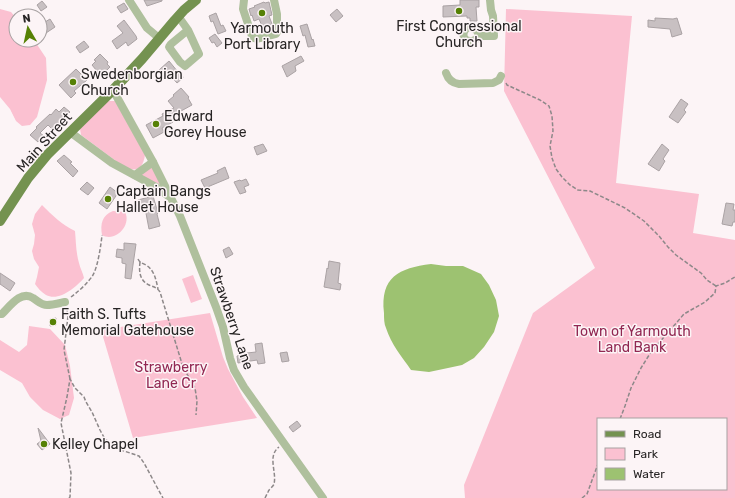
<svg xmlns="http://www.w3.org/2000/svg" width="735" height="498" font-family="Rubik,sans-serif">
<rect width="100%" height="100%" fill="#fcf4f6"/>
<g fill="#fbc1d1" fill-rule="evenodd">
<path d="M 0,9 L 11,12 L 16,18 L 16,40 L 34,40 L 46,58 L 47,80 L 37,117 L 30,125 L 22,126 L 16,121 L 10,109 L 0,97 Z"/>
<path d="M 506,9 L 632,16 L 616,183 L 699,194 L 693,233 L 735,240 L 735,498 L 465,498 L 464,485 L 533,313 L 595,268 L 504,91 ZM 598,419 L 726,419 L 726,489 L 598,489 Z"/>
<path d="M 109,101 L 115,101 L 145,155 C 143,168 137,173 124,167 L 81,135 L 80,129 L 107,102 Z"/>
<path d="M 152,167 L 161,185 L 141,176 L 141,174 Z"/>
<path d="M 42,205 C 52,215 62,225 75,231 C 76,242 76,253 79,263 C 80,268 83,273 84,278 C 76,287 59,302 46,295 C 41,292 38,288 35,284 L 37,277 L 39,267 L 34,259 L 32,251 L 34,244 L 35,235 L 32,224 L 35,214 Z"/>
<path d="M 113,211 L 125,212 C 132,225 115,243 102,235 C 100,224 102,215 113,211 Z"/>
<path d="M 193,275 L 202,299 L 191,303 L 182,279 Z"/>
<path d="M 210,313 L 223,357 L 228,369 L 243,397 L 257,418 L 133,438 L 101,330 Z"/>
<path d="M 29,326 L 50,329 L 65,345 L 70,366 L 74,398 L 69,415 L 60,419 L 43,410 L 30,397 L 22,383 L 0,370 L 0,340 L 19,352 L 27,345 Z"/>
</g>
<path fill="#9dc271" d="M 431,264 L 446,266 L 463,266 L 481,274 L 489,285 L 496,300 L 499,316 L 494,332 L 484,347 L 474,358 L 462,365 L 448,368 L 429,372 L 411,370 C 402,357 391,344 386,328 C 384,324 384,318 384,313 C 380,277 399,268 431,264 Z"/>
<g fill="#c8c0c2" stroke="#aaa2a4">
<path d="M 144,0 L 162,0 L 162,1 L 147,6 Z"/>
<path d="M 460,0 L 479,0 L 479,7 L 476,7 L 477,21 L 470,21 L 470,18 L 467,18 L 467,16 L 443,17 L 443,6 L 460,5 Z"/>
<path d="M 42,1 L 47,7 L 41,11 L 37,5 Z"/>
<path d="M 264,2 L 265,3 L 269,2 L 272,15 L 269,16 L 272,24 L 262,26 L 259,19 L 254,21 L 252,15 L 251,16 L 249,9 L 255,7 L 254,6 Z"/>
<path d="M 124,3 L 128,9 L 121,13 L 117,7 Z"/>
<path d="M 337,9 L 343,16 L 336,22 L 330,15 Z"/>
<path d="M 216,13 L 221,26 L 223,25 L 226,31 L 218,34 L 213,21 L 211,22 L 209,16 Z"/>
<path d="M 655,18 L 673,19 L 677,18 L 682,34 L 672,37 L 670,29 L 648,27 L 648,20 L 655,21 Z"/>
<path d="M 50,19 L 55,27 L 43,35 L 40,30 L 40,25 Z"/>
<path d="M 124,20 L 136,36 L 137,39 L 128,46 L 126,42 L 117,49 L 112,41 L 123,33 L 117,26 Z"/>
<path d="M 307,24 L 312,40 L 313,39 L 315,46 L 308,47 L 305,35 L 303,36 L 300,26 Z"/>
<path d="M 215,34 L 222,43 L 217,47 L 214,42 L 212,43 L 209,38 Z"/>
<path d="M 84,41 L 89,47 L 80,53 L 76,47 Z"/>
<path d="M 100,54 L 108,62 L 107,64 L 110,67 L 101,76 L 92,65 L 96,61 L 94,60 Z"/>
<path d="M 301,56 L 304,61 L 295,66 L 296,71 L 287,77 L 282,66 Z"/>
<path d="M 169,61 L 178,72 L 180,72 L 182,74 L 183,78 L 177,83 L 168,73 L 165,76 L 159,70 Z"/>
<path d="M 76,69 L 87,80 L 74,91 L 76,93 L 71,98 L 59,85 Z"/>
<path d="M 181,88 L 189,97 L 188,98 L 192,105 L 170,117 L 173,122 L 162,128 L 164,132 L 153,138 L 146,125 L 163,116 L 162,114 L 174,108 L 168,101 L 174,96 L 173,95 Z"/>
<path d="M 681,99 L 688,104 L 684,110 L 686,112 L 678,123 L 669,117 Z"/>
<path d="M 64,107 L 70,112 L 52,129 L 48,125 L 40,133 L 44,136 L 38,142 L 30,135 L 37,128 L 36,127 L 50,114 L 51,115 L 56,109 L 59,112 Z"/>
<path d="M 263,144 L 267,151 L 257,155 L 254,147 Z"/>
<path d="M 662,144 L 669,150 L 663,159 L 665,161 L 659,171 L 648,164 Z"/>
<path d="M 64,155 L 72,162 L 70,163 L 78,171 L 73,177 L 57,161 Z"/>
<path d="M 225,167 L 229,178 L 205,188 L 201,180 L 218,173 L 217,171 Z"/>
<path d="M 246,179 L 249,185 L 244,187 L 246,192 L 240,194 L 234,182 L 240,180 L 241,181 Z"/>
<path d="M 87,182 L 94,188 L 88,195 L 80,189 Z"/>
<path d="M 110,187 L 118,193 L 107,209 L 99,203 Z"/>
<path d="M 153,196 L 158,213 L 157,214 L 160,226 L 149,229 L 145,208 L 140,209 L 138,200 Z"/>
<path d="M 726,203 L 734,204 L 733,210 L 735,210 L 735,222 L 733,222 L 732,226 L 722,224 Z"/>
<path d="M 124,243 L 136,244 L 131,279 L 125,278 L 126,264 L 122,263 L 122,258 L 116,257 L 117,249 L 124,250 Z"/>
<path d="M 229,247 L 233,254 L 226,258 L 223,250 Z"/>
<path d="M 329,261 L 340,263 L 338,283 L 341,284 L 340,290 L 324,287 L 327,268 L 328,269 Z"/>
<path d="M 0,273 L 15,283 L 10,291 L 0,284 Z"/>
<path d="M 56,318 L 56,325 L 50,326 L 50,319 Z"/>
<path d="M 262,343 L 265,363 L 258,364 L 257,360 L 238,363 L 237,356 L 247,354 L 247,353 L 256,352 L 255,344 Z"/>
<path d="M 287,352 L 289,361 L 282,362 L 280,353 Z"/>
<path d="M 297,421 L 301,426 L 293,432 L 289,427 Z"/>
<path d="M 38,428 L 50,444 L 42,450 L 37,444 L 41,441 Z"/>
</g>
<g fill="none" stroke-linecap="round" stroke-linejoin="round">
<g stroke="#8d8889" stroke-width="1.5" stroke-dasharray="4 2" stroke-linecap="butt">
<path d="M 506,83 L 507,85 L 540,100 L 549,106 L 552,116 L 553,131 L 550,146 L 552,158 L 556,169 L 562,177 L 570,185 L 578,190 L 590,191 L 625,208 L 644,221 L 659,236 L 668,247 L 676,255 L 701,273 L 707,280 L 716,286"/>
<path d="M 138,259 C 140,263 142,263 146,265 C 154,270 156,279 158,289"/>
<path d="M 140,262 C 139,271 139,280 149,285 C 153,287 157,287 160,292 L 183,367 L 195,388 L 197,401 L 196,415"/>
<path d="M 71,297 C 79,291 88,283 93,275 C 98,266 101,245 102,235"/>
<path d="M 67,310 L 68,316 L 64,350 L 70,379"/>
<path d="M 620,419 L 625,406 L 631,388 L 641,368 L 651,352 L 684,314 L 705,302 L 715,293 L 716,286 L 725,283 L 735,277"/>
<path d="M 69,498 L 70,497 L 71,473 L 61,423 L 67,397 L 70,379 L 75,388 L 84,397 L 86,402 L 92,412 L 100,430 L 105,439 L 121,450 L 139,456 L 144,463 L 158,489 L 163,498"/>
<path d="M 265,498 C 266,496 267,494 268,492 C 269,489 273,487 274,484 C 277,472 267,456 279,447"/>
<path d="M 582,498 L 587,494 L 598,464"/>
</g>
<g stroke="#afc09d" stroke-width="8">
<path d="M 129,0 L 147,28 L 159,38"/>
<path d="M 244,0 L 243,9 L 252,36 L 254,38 L 257,39 L 276,34 L 277,32 L 277,14 L 274,0"/>
<path d="M 178,16 L 188,30 L 199,54 L 185,66 L 180,62 L 169,47 L 171,44 L 188,30"/>
<path d="M 468,27 C 475,26 477,32 481,36 C 478,38 475,40 472,41 C 462,42 461,32 468,27 Z"/>
<path d="M 481,36 L 494,36 L 493,16 L 491,10 L 490,0"/>
<path d="M 446,73 C 448,79 452,83 459,84 L 493,83 L 499,80 L 501,76"/>
<path d="M 113,90 L 153,162 L 180,216 L 216,307 L 223,327 L 230,358 L 234,370 L 244,387 L 323,498"/>
<path d="M 70,132 L 112,163 L 158,188 L 168,196"/>
<path d="M 135,175 L 153,162"/>
<path d="M 0,314 L 2,314 C 10,306 21,290 33,298 C 38,301 41,305 47,305 C 52,305 60,303 65,302"/>
</g>
<path stroke="#749250" stroke-width="10" d="M 0,221 L 28,178 L 47,155 L 113,90 L 142,59 L 175,20 L 184,10 L 196,0"/>
</g>
<g fill="#568105" stroke="#fcf4f6" stroke-width="1.5">
<circle cx="459" cy="11" r="4"/>
<circle cx="262" cy="13" r="4"/>
<circle cx="73" cy="82" r="4"/>
<circle cx="156" cy="124" r="4"/>
<circle cx="108" cy="199" r="4"/>
<circle cx="53" cy="322" r="4"/>
<circle cx="44" cy="444" r="4"/>
</g>
<g text-anchor="middle" stroke-width="3" stroke-linejoin="round" paint-order="stroke">
<g font-size="14" fill="#272424" stroke="#fcf4f6" text-anchor="start">
<text x="459" y="31" text-anchor="middle">First Congressional<tspan x="459" dy="16">Church</tspan></text>
<text x="262" y="33" text-anchor="middle">Yarmouth<tspan x="262" dy="16">Port Library</tspan></text>
<text x="81" y="79">Swedenborgian<tspan x="81" dy="16">Church</tspan></text>
<text x="164" y="121">Edward<tspan x="164" dy="16">Gorey House</tspan></text>
<text x="116" y="196">Captain Bangs<tspan x="116" dy="16">Hallet House</tspan></text>
<text x="61" y="319">Faith S. Tufts<tspan x="61" dy="16">Memorial Gatehouse</tspan></text>
<text x="52" y="449">Kelley Chapel</text>
</g>
<g font-size="14" fill="#272424" stroke="#fcf4f6">
<text transform="translate(44 142) rotate(-48)" y="5">Main Street</text>
<text transform="translate(232 318) rotate(71)" y="5">Strawberry Lane</text>
</g>
<g font-size="14" fill="#912752" stroke="#fcf4f6">
<text x="632" y="336">Town of Yarmouth<tspan x="632" dy="16">Land Bank</tspan></text>
<text x="171" y="372">Strawberry<tspan x="171" dy="16">Lane Cr</tspan></text>
</g>
</g>
<rect x="597" y="418" width="130" height="72" fill="#fcf4f6" stroke="#a7a1a2"/>
<rect x="605" y="431" width="20" height="6" fill="#749250" stroke="#a7a1a2"/>
<text x="633" y="438" font-size="12" fill="#272424">Road</text>
<rect x="605" y="448" width="20" height="12" fill="#fbc1d1" stroke="#a7a1a2"/>
<text x="633" y="458" font-size="12" fill="#272424">Park</text>
<rect x="605" y="468" width="20" height="12" fill="#9dc271" stroke="#a7a1a2"/>
<text x="633" y="478" font-size="12" fill="#272424">Water</text>
<g transform="translate(28 28) rotate(351)"><circle r="19" fill="#fcf4f6" stroke="#a7a1a2"/>
<path d="M0-3L7 15L0 10L-7 15Z" fill="#568105"/>
<text y="-6" font-size="11" font-weight="bold" text-anchor="middle" fill="#272424">N</text>
</g>
</svg>
